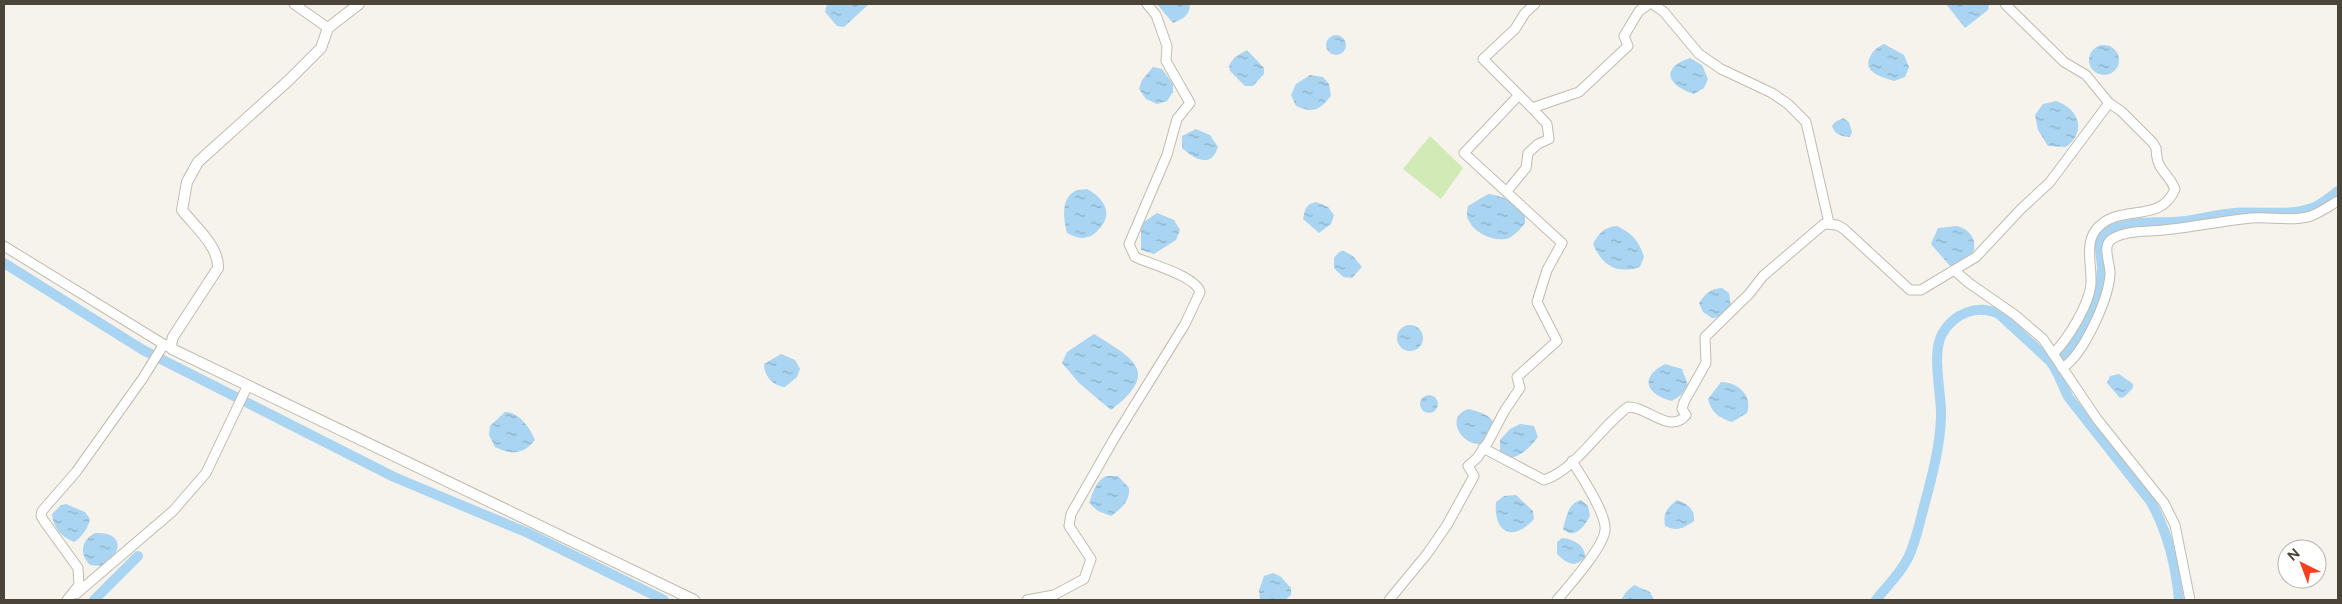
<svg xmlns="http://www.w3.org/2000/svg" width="2342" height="604" font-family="Figtree,sans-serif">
<defs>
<pattern id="water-ripples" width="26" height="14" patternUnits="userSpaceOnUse" patternTransform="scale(1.25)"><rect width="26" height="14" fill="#a9d4f2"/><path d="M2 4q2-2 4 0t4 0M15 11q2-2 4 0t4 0" fill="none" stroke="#8caec5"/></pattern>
</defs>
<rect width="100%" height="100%" fill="#f6f3ec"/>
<path fill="#d2eab5" d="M 1430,136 L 1463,168 L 1441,199 L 1403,169 Z"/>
<g fill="url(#water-ripples)">
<path d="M 827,4 L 869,4 L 844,27 L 837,26 L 825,12 Z"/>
<path d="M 1157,4 L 1190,4 C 1190,16 1182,19 1173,23 Z"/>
<path d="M 1946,4 L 1989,4 L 1988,10 L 1965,28 Z"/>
<circle cx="1336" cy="45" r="10"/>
<path d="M 1884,44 L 1904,55 L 1909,67 L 1905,77 L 1894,81 C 1883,77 1862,73 1870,57 C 1873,51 1877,47 1884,44 Z"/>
<circle cx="2104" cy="60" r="15"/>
<path d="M 1247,50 L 1264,68 L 1264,74 L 1253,86 L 1245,86 L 1230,71 L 1229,65 L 1235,57 Z"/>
<path d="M 1690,58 L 1702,65 L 1708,79 L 1704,88 L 1694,94 C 1668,86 1659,68 1690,58 Z"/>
<path d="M 1153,67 L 1162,69 L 1173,84 L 1173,92 L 1167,101 L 1157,104 L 1146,99 L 1139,89 L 1142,80 Z"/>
<path d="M 1310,75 L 1323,77 L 1329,84 L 1331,96 C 1319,110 1314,114 1296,106 L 1291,95 L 1296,84 Z"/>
<path d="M 2056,101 C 2079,109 2087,131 2066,147 L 2048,146 L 2038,130 L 2035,115 L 2043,104 Z"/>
<path d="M 1843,118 L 1849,122 L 1852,132 L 1850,137 C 1841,136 1835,135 1832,126 L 1835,122 Z"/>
<path d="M 1196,129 L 1210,135 L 1218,147 C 1211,169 1194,159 1182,148 L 1182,136 Z"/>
<path d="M 1087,189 C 1104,198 1114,214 1099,229 C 1095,234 1089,238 1082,238 C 1078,238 1071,235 1067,233 C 1064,221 1060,199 1075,191 C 1078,189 1084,190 1087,189 Z"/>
<path d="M 1488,194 C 1503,195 1513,203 1525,213 L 1525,223 C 1521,228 1517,233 1511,237 C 1498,244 1475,234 1469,221 C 1466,217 1467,211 1468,206 Z"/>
<path d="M 1316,202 L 1328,207 L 1334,215 L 1331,224 L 1319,233 L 1303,219 C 1305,209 1306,204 1316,202 Z"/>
<path d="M 1157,213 L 1174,220 L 1180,230 L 1176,240 L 1154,254 L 1141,250 L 1141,224 Z"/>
<path d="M 1617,226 C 1632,233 1639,241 1644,257 L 1640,267 C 1617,274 1603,267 1593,244 C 1599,233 1604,227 1617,226 Z"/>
<path d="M 1957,226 C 1986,234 1975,269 1950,266 L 1931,244 L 1938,228 Z"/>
<path d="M 1344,251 L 1353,256 L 1362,267 L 1352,278 L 1343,277 L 1334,268 L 1334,258 L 1339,252 Z"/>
<path d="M 1722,288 L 1729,293 L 1731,306 L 1722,317 L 1712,318 L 1703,312 L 1699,303 C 1706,293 1710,289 1722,288 Z"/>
<circle cx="1410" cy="338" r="13"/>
<path d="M 1094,334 C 1134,359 1161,372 1111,410 L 1079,383 L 1062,363 L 1067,352 Z"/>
<path d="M 781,354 L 795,360 L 800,369 L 797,377 L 785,387 C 773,386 764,376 764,364 Z"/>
<path d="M 1665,364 L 1682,369 L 1688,385 L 1681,395 L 1672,401 C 1647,395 1638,378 1665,364 Z"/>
<path d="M 2119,374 L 2133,384 L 2133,388 L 2124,397 L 2120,398 L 2107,383 L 2110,376 Z"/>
<path d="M 1721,382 C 1737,382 1753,395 1747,413 L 1732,422 C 1719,418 1711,412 1708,399 Z"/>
<circle cx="1429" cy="404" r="9"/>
<path d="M 1468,409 C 1478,411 1491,415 1494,424 L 1486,438 L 1480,444 C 1460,444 1445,417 1468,409 Z"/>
<path d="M 505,412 C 519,412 530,428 535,440 C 523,455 511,455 495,447 L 489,435 L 490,426 Z"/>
<path d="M 1520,424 L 1534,426 L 1538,437 C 1530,448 1521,456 1508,459 L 1500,454 L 1500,440 L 1510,429 Z"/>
<path d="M 1106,476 L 1118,476 L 1129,488 C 1130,501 1122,508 1111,516 L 1098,511 L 1089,503 C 1093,492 1096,481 1106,476 Z"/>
<path d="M 1516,495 L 1533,511 L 1534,519 C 1514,542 1493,534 1496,502 L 1504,496 Z"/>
<path d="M 1581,500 L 1588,506 L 1590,516 C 1584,527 1575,540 1563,529 C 1566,518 1568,503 1581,500 Z"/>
<path d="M 1677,500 C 1687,504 1695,508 1694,521 C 1683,528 1678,532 1665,526 C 1663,513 1666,509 1677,500 Z"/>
<path d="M 66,504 L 85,512 L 90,519 C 88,528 82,537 74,542 C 62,537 53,528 52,514 L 61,505 Z"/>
<path d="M 95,533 C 125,531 123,555 101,566 L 90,565 C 79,554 81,540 95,533 Z"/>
<path d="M 1562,538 C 1573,539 1585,545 1585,557 C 1575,569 1566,563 1557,554 L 1557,542 Z"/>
<path d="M 1273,573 L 1280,576 L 1291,588 L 1291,595 L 1285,600 L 1260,600 L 1259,590 L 1264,576 Z"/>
<path d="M 1634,585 L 1650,592 L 1654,600 L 1621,600 L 1626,592 Z"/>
</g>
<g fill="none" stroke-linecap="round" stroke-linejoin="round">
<g stroke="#a9d4f2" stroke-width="10">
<path d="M 4,263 L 143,350 L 394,477 L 528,533 L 664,600"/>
<path d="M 2063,357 C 2082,334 2101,299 2102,268 C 2102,257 2095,239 2106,232 C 2125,221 2153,223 2174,222 C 2194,221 2213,215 2234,213 C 2258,211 2286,216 2309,209 C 2320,206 2329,198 2338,191"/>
<path d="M 94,600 L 138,556"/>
<path d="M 1876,600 C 1887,586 1900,574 1908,558 C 1915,544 1918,529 1922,514 C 1930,483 1940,450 1941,417 C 1942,394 1931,355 1942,334 C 1954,313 1977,304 1999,314 L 2050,361 C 2059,372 2062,386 2069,398 L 2151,502 C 2167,531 2176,567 2179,600"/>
</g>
<g stroke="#c2bbae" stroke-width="11">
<g id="minor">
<path d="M 294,4 L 328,28"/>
<path d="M 1653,4 L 1664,12 L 1699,54 L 1721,69 L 1772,93 L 1788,104 L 1806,122 L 1829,223"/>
<path d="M 1532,108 L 1483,59 L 1515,29 L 1525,13 L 1535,4"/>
<path d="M 1507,191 L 1526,168 L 1528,153 L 1538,144 L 1549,139 L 1547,124 L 1532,108 L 1579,92 L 1628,46 L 1624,36 L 1639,11 L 1649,4"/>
<path d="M 4,246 L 168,347"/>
<path d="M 1955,271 L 1969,283 L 2015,315 L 2043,339 L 2097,419 L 2164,503 L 2175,525 L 2190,600"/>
<path d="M 2053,354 C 2068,339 2089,305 2091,284 C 2092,267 2085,245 2095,231 C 2117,201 2160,226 2175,189 C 2167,170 2157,173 2156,148 L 2153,143 L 2121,111 L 2109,103"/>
<path d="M 2062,368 C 2084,355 2108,299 2110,275 C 2111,265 2101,245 2112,239 C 2125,230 2148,232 2164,230 C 2193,227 2222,221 2251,218 C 2270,216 2293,222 2311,216 C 2321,212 2329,206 2338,201"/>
<path d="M 1483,448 L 1544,480 C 1576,470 1600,427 1628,407 C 1647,406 1670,435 1686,415 L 1682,409 L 1684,402 L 1706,363 L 1705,337 L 1749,294 L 1763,276 L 1824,224 L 1837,225 L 1844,229 L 1910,290 L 1921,290 L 1976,257 L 2021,209 L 2050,182 L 2109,103 L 2086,75 L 2064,62 L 2005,4"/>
<path d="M 76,594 L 173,511 L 206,473 L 247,387"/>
<path d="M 67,600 L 79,585 L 78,568 L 44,521 L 41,516 L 42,511 L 76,472 L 143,378 L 164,344"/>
<path d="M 1027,600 L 1054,595 L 1084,579 L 1091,559 L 1069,526 L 1071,514 L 1115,437 L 1185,324 L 1200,292 C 1196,276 1150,264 1135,257 L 1129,244 L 1167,155 L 1177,119 L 1190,103 L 1166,61 L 1167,46 L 1156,15 L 1147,4"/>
<path d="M 1389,600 L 1427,554 L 1447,525 L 1474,476 L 1468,466 L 1477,458 L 1488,442 L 1505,410 L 1520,388 L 1517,377 L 1557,341 L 1537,302 L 1547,270 L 1562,243 L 1464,153 L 1519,95"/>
<path d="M 1557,600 C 1568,587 1604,547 1605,530 C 1607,514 1581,476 1572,461"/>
</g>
</g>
<g stroke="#c2bbae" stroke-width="12">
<path id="tertiary" d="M 359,4 L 328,28 L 321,48 L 288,81 L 198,162 L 187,182 L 182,210 C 195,227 219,246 218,268 L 173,337 L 171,344 L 172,349 L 694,600"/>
</g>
<use href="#minor" stroke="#fff" stroke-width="9"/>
<use href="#tertiary" stroke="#fff" stroke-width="10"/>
</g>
<rect width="2342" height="604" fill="none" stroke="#4b4439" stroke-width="10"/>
<g transform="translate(2302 564) rotate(318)"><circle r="24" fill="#ffffff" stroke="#b7b4b0"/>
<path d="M0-4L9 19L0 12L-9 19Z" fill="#fc3f1d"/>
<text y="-8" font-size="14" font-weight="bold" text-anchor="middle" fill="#4b4439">N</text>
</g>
</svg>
